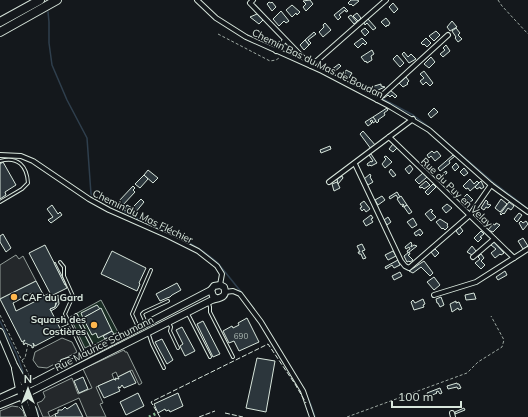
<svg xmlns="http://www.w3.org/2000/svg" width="528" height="417" font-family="Mulish,sans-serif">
<rect width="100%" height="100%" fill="#14181c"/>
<path fill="#1a2d24" stroke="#939e99" d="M 101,300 L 118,332 L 94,345 L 93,344 L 85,348 L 70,317 Z"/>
<g fill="#24282b" stroke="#939e99">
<path d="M 16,255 L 19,259 L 23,256 L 36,281 L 0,299 L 0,265 Z"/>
<path d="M 62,338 L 72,342 L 77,352 L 47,368 L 38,367 L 33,360 L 35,352 Z"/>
<path d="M 124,350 L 125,352 L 127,352 L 142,383 L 139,385 L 132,370 L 118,377 L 116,372 L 112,374 L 114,379 L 96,387 L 103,403 L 100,404 L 106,417 L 87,417 L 79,398 L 48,412 L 50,417 L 55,414 L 56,417 L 43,417 L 37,403 L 42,401 L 45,397 L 43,392 L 72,378 L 78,394 L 92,388 L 83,369 Z"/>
<path d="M 12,406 L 19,407 L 23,411 L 25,417 L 0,417 L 0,411 Z"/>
</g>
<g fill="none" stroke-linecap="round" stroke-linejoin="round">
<g stroke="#2f3f4d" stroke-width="1.5">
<path d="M 254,4 L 290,42"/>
<path d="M 48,12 L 49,22 L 49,43 L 52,65 L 67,100 L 87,138 L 91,194 L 148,224 L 186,241 L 204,252 L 217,262 L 242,293"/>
<path d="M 305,57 L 311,62"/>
<path d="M 317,66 L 322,69"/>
<path d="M 361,89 L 376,96"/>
<path d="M 383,99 L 413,115 L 429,127"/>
<path d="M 432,130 L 493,182 L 528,209"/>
<path d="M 0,321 L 17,355 L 23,372"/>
<path d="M 307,396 L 311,405 L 315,417"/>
<path d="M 37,409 L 39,417"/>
</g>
</g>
<g fill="#2c363c" stroke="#d8e6dc" fill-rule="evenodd">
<path d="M 310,0 L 313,4 L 306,11 L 303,7 L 306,4 L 303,1 Z"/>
<path d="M 351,0 L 357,0 L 359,1 L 353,6 L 351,4 L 350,5 L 348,3 Z"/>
<path d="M 269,2 L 271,3 L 272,2 L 276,7 L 272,11 L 267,4 Z"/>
<path d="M 393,3 L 398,9 L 394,13 L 389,7 Z"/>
<path d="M 292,5 L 300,12 L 297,15 L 296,13 L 292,17 L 286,10 Z"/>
<path d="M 344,7 L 348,11 L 346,12 L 345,10 L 339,15 L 341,17 L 338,20 L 334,15 Z"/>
<path d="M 281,11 L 289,21 L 286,23 L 284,21 L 279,26 L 273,19 Z"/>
<path d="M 357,13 L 361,18 L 358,21 L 353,16 Z"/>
<path d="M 257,14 L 263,20 L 259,24 L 250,17 Z"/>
<path d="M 351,15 L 357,22 L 354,24 L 348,17 Z"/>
<path d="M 386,18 L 390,23 L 388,26 L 387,25 L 386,27 L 381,22 Z"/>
<path d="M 368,19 L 376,28 L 373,30 L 367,23 L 365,25 L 364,23 Z"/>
<path d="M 452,21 L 457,27 L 450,31 L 447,27 Z"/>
<path d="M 325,23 L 331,30 L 323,37 L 319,32 L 324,27 L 323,25 Z"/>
<path d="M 365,28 L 369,32 L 365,36 L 361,31 Z"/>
<path d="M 456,28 L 460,33 L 458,35 L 462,39 L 458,42 L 455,38 L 456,37 L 452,31 Z"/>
<path d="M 436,31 L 440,35 L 434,41 L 429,36 Z"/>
<path d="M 314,32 L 316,34 L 308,40 L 311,43 L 309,45 L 305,40 Z"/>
<path d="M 362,38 L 367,43 L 365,45 L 363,43 L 358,48 L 354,44 Z"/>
<path d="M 426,38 L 431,43 L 427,47 L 424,44 L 423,45 L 421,43 Z"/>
<path d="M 305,40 L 309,45 L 304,50 L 300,45 Z"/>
<path d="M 446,45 L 450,51 L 443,57 L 440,54 L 445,50 L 443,48 Z"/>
<path d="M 372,50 L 374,54 L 371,56 L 372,60 L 367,63 L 366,61 L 365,62 L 361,57 Z"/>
<path d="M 404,52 L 408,57 L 411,54 L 416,59 L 409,63 L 402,54 Z"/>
<path d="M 397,55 L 404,63 L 400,67 L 393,59 Z"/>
<path d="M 431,57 L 435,62 L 429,68 L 424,64 Z"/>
<path d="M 339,64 L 341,66 L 333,73 L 331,70 Z"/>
<path d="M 346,70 L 352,73 L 349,78 L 344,76 Z"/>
<path d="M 424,71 L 433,83 L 430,86 L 426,82 L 423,85 L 420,81 L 424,78 L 420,74 Z"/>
<path d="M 406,77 L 409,81 L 407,83 L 408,84 L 403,87 L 399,83 Z"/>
<path d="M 381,84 L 381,86 L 385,87 L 378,90 L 379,93 L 376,94 L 376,91 L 373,92 L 371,87 Z"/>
<path d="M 390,90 L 397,96 L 395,98 L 392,95 L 390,97 L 388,95 L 384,98 L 382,97 Z"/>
<path d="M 387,108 L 388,110 L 384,113 L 385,115 L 378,120 L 379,121 L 377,123 L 373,117 Z"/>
<path d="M 434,108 L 438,112 L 431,118 L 428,114 Z"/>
<path d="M 373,117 L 376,121 L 373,123 L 372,120 L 370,121 L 372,123 L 368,126 L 365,122 Z"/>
<path d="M 363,131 L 376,146 L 371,149 L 360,134 Z"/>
<path d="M 393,144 L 397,148 L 393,152 L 389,149 Z"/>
<path d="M 330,146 L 331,149 L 321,153 L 320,150 Z"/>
<path d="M 432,151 L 434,153 L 437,151 L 441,156 L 435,161 L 431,156 L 429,158 L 427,155 Z"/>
<path d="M 371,154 L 377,163 L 371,166 L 370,165 L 368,166 L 367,164 L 371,161 L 371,162 L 373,161 L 369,155 Z"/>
<path d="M 453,155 L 455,156 L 449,161 L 450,163 L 440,171 L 438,168 Z"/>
<path d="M 386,156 L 392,162 L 385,168 L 382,164 L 386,159 L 384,157 Z"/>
<path d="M 3,162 L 16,185 L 5,192 L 6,195 L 0,199 L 0,164 Z"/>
<path d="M 456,163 L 459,167 L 455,171 L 452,167 Z"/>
<path d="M 410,165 L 413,169 L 409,174 L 405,169 Z"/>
<path d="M 464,168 L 468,173 L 464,176 L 460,172 Z"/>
<path d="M 391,169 L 396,175 L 393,177 L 389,172 Z"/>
<path d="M 148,170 L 158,178 L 153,183 L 144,175 Z"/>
<path d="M 446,171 L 447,173 L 438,180 L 440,183 L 439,184 L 435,180 Z"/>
<path d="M 423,173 L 427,177 L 419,184 L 415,180 Z"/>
<path d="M 370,174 L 371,176 L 370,177 L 373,182 L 368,185 L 364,179 Z"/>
<path d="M 144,175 L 148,179 L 140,188 L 135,184 Z"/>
<path d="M 342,176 L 343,178 L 338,184 L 337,179 Z"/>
<path d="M 470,179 L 474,184 L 477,181 L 479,183 L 470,191 L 468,188 L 466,189 L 463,186 Z"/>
<path d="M 426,181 L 430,185 L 424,189 L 422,187 L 421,188 L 419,187 Z"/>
<path d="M 481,181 L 484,187 L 481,189 L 480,187 L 477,189 L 475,187 Z"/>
<path d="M 337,182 L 340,188 L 334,191 L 332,184 Z"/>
<path d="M 433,184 L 436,187 L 428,195 L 425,192 Z"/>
<path d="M 133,186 L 135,188 L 133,190 L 135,192 L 122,206 L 118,202 Z"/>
<path d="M 397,192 L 400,197 L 398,198 L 396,195 L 390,199 L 389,197 Z"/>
<path d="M 467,194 L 473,200 L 470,202 L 464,197 Z"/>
<path d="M 382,196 L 385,200 L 378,205 L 375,200 Z"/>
<path d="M 401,196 L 407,205 L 403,207 L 402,206 L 404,205 L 403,204 L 401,205 L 397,199 Z"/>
<path d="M 141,199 L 144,202 L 135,213 L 127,209 L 126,211 L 124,210 L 127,205 L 132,208 Z"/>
<path d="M 501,199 L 507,204 L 500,212 L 495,208 Z"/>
<path d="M 486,200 L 488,202 L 487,204 L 491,205 L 488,208 L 486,207 L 484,210 L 481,208 Z"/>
<path d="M 364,201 L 370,209 L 366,212 L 364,209 L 362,211 L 360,208 L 362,207 L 360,204 Z"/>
<path d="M 509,202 L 514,206 L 511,210 L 508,208 L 504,214 L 503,213 L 501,215 L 500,214 Z"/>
<path d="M 447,204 L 452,208 L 446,213 L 442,208 Z"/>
<path d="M 52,205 L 58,214 L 60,212 L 62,215 L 51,223 L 48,220 L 53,217 L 47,209 Z"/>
<path d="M 407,205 L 412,212 L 409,214 L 404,207 Z"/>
<path d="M 431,209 L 433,211 L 431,212 L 436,217 L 431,221 L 425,214 Z"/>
<path d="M 519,213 L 522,215 L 517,222 L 514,219 Z"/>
<path d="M 371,215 L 373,218 L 371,219 L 373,222 L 366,226 L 363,221 Z"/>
<path d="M 388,217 L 391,222 L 387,225 L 384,220 Z"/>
<path d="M 413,218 L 417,225 L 412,228 L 407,222 Z"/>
<path d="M 440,219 L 448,224 L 447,225 L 448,227 L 445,230 L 443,228 L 442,229 L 436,222 Z"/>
<path d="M 521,221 L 523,223 L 526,221 L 528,224 L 523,230 L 519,223 Z"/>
<path d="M 496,223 L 500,225 L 493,232 L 488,230 L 493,224 L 495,225 Z"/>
<path d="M 460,227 L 463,231 L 459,235 L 456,231 Z"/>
<path d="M 420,229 L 423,233 L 420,236 L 419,234 L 416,236 L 414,233 Z"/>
<path d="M 481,231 L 484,234 L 480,237 L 482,238 L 478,242 L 474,238 Z"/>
<path d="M 3,234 L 11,248 L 6,252 L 0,242 L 0,236 Z"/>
<path d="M 523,238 L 528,246 L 523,249 L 518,241 Z"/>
<path d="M 411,242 L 412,245 L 411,246 L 411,247 L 414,245 L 417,246 L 408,253 L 407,251 L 410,249 L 409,247 L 406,249 L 405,247 Z"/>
<path d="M 494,242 L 504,253 L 501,255 L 500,254 L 495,258 L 491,253 L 496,249 L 491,245 Z"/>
<path d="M 362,244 L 365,250 L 362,251 L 366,258 L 363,259 L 361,254 L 359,254 L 358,252 L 360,252 L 357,246 Z"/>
<path d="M 45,245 L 67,288 L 49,297 L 50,299 L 57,296 L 55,307 L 50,309 L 62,332 L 35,346 L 33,343 L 34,347 L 32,348 L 32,346 L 25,343 L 24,345 L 23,343 L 25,340 L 22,342 L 0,299 L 36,281 L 44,296 L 50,293 L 29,253 ZM 32,293 L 36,301 L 16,311 L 13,303 Z"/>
<path d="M 472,246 L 476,251 L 472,255 L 467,252 Z"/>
<path d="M 435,249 L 439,253 L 435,257 L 431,252 Z"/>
<path d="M 112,251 L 146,268 L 139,283 L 140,284 L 137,291 L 101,274 Z"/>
<path d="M 393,251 L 396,256 L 388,260 L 385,255 Z"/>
<path d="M 409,252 L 410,254 L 408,255 L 413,260 L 410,262 L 409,261 L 407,262 L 404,256 Z"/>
<path d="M 481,254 L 484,258 L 481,261 L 485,265 L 481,269 L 475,263 L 480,259 L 478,257 Z"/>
<path d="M 398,260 L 400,265 L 394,268 L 392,265 L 386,269 L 385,267 Z"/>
<path d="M 424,261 L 433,273 L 430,276 L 421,267 L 413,273 L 409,271 Z"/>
<path d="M 55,262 L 66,284 L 65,285 L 54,263 Z"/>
<path d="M 505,271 L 507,275 L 498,280 L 496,277 Z"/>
<path d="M 400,272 L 402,276 L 394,280 L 392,276 Z"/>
<path d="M 434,277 L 440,285 L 434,290 L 427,282 Z"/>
<path d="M 177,283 L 181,290 L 172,295 L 170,297 L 167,298 L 160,301 L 156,294 Z"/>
<path d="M 474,293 L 476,299 L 466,300 L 465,295 Z"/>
<path d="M 58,295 L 59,304 L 56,308 L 51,311 L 50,309 L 55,307 L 57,302 L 57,296 Z"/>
<path d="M 441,297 L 444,305 L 440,307 L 438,303 L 437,303 L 436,299 Z"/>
<path d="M 423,299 L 425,304 L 423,305 L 424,307 L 414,310 L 411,302 L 413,300 L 415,303 Z"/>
<path d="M 456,301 L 456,303 L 459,302 L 462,309 L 459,310 L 458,308 L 452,312 L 450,304 Z"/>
<path d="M 97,305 L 100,309 L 83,318 L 81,313 Z"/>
<path d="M 101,308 L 112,331 L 98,338 L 96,333 L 92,335 L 83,318 Z"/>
<path d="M 247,318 L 259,342 L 239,351 L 234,341 L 229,343 L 223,331 L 232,326 L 233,328 L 239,325 L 238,323 Z"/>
<path d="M 203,321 L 220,354 L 213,357 L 197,324 Z"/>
<path d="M 182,327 L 195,351 L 185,356 L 180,346 L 183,344 L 176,330 Z"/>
<path d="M 112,331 L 114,334 L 105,339 L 103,336 Z"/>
<path d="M 162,339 L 173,360 L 167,364 L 155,342 Z"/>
<path d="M 257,358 L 275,361 L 266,412 L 246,408 Z"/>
<path d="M 130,371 L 136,383 L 124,388 L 122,385 L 120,388 L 119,387 L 118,387 L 120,391 L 104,398 L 98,386 L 114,379 L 115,380 L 116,380 L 115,378 L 119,379 L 118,377 Z"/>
<path d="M 83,377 L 88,389 L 79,393 L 74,381 Z"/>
<path d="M 457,383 L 457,384 L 459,384 L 461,388 L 458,389 L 457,387 L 448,389 L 447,386 Z"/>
<path d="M 440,388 L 442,393 L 440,394 L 438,391 L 436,392 L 437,393 L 428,397 L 427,393 Z"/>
<path d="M 138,393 L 144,406 L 126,415 L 120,402 Z"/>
<path d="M 178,393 L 183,406 L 170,412 L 169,410 L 166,411 L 165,409 L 158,413 L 154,404 Z"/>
<path d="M 76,403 L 83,417 L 56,417 L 55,414 L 58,413 L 58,410 L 62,410 L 65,407 L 67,409 Z"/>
<path d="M 464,408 L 465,410 L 455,414 L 455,412 Z"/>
</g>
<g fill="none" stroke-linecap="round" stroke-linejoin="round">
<g stroke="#d8e6dc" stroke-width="4">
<g id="service">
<path d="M 0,161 C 18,156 27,166 28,183 L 22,189 L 0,202"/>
<path d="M 60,262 L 64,267 L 64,276 L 73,296 L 65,314 L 84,354"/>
<path d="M 209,304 L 210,307 L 210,312 L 233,357"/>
<path d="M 188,314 L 210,357"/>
<path d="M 76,315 L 94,349"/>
<path d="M 146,323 L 142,314 L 144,312 L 168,301"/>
<path d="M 169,323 L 171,327 L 170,331 L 178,348"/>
<path d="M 138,327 L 132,314 L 151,270"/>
<path d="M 61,329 L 70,325"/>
<path d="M 148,332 L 152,344 L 164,368"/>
<path d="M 62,366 L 62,361 L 68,359 L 73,361"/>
</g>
</g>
<g stroke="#d8e6dc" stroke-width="6">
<g id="minor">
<path d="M 197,0 L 216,18 L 246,37 L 322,71 L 389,106 L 429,130 L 491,185 L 528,212"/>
<path d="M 253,0 L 250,3 L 311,66 L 386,0"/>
<path d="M 276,51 L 285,40"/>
<path d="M 377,100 L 448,35"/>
<path d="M 389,137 L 514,258"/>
<path d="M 0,155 L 21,156 L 33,161 L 89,199 L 109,210 L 168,236 L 198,251 L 217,266 L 222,274 L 220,285"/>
<path d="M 355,164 L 401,261 L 405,266 L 409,268 L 470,215 L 491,185"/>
<path d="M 329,182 L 413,119"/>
<path d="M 473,257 L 494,239"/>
<path d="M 225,292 L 233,291 L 240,294 L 261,322 L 303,391 L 312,417"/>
<path d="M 434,295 L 476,282 L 528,249"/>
<path d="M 452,413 L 453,417"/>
</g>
</g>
<g stroke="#d8e6dc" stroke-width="8">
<g id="secondary">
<path d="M 0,332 L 14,365 L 26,386 L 35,417"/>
<path d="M 15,369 L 19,389 L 30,417"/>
<path d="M 0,398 L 35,382 L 211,290"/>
<path d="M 0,405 L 22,396 L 212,300 C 219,298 228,298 224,287 L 220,285 L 214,286 L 211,290 L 213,296 L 216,298"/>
</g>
</g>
<g stroke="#d8e6dc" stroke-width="10">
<g id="motorway">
<path d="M 0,22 L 40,0"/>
<path d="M 0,32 L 57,0"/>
</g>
</g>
<g stroke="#9da8a2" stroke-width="1" stroke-dasharray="3 2" stroke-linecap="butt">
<path d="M 498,0 L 502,6 L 528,34"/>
<path d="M 218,34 L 270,61 L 276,60 L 279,58"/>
<path d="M 0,315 L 29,375 L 27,376"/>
<path d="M 22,360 L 25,358 L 28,344"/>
<path d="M 347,417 L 467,373 L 478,362 L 502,347 L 504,340 L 491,316"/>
</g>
<use href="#service" stroke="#14181c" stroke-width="2"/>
<use href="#minor" stroke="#14181c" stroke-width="4"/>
<use href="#secondary" stroke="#14181c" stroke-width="6"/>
<use href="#motorway" stroke="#14181c" stroke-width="8"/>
<path stroke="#8ac095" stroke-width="3" stroke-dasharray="2 3" stroke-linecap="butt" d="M 149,417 L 157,413"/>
<g stroke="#d8e6dc" stroke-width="1" stroke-dasharray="5 2" stroke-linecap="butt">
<path d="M 225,413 L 243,417"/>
<path d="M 160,417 L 151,402 L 268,344 L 295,384 L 306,403"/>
<path d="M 199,417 L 215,411"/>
</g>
</g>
<g fill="#ffb74d" stroke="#14181c" stroke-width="1.5">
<circle cx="14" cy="297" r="4"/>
<circle cx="94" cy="325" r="4"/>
</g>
<g text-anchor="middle" stroke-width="3" stroke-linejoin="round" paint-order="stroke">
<g font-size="8" fill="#adbab4">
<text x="241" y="339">690</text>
</g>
<g font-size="10" fill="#d8e6dc" stroke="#14181c">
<text transform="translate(318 63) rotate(26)" y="4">Chemin Bas du Mas de Boudan</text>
<text transform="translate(457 192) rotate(44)" y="4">Rue du Puy en Velay</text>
<text transform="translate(143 216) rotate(26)" y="4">Chemin du Mas Fléchier</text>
<text transform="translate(104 343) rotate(-27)" y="4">Rue Maurice Schumann</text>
</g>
<g font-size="10" font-weight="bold" fill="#d8e6dc" stroke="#14181c" text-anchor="start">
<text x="22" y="301">CAF du Gard</text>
<text x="86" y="323" text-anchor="end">Squash des<tspan x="86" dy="12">Costières</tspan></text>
</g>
</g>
<g transform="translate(28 389)" stroke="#14181c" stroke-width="3" paint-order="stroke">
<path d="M0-3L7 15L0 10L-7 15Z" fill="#d8e6dc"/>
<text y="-6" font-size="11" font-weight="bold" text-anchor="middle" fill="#d8e6dc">N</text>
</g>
<path d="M392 401v6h69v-6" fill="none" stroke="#d8e6dc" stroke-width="2"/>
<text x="398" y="401" font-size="12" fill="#d8e6dc" stroke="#14181c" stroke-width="3" paint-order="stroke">100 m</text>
</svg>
